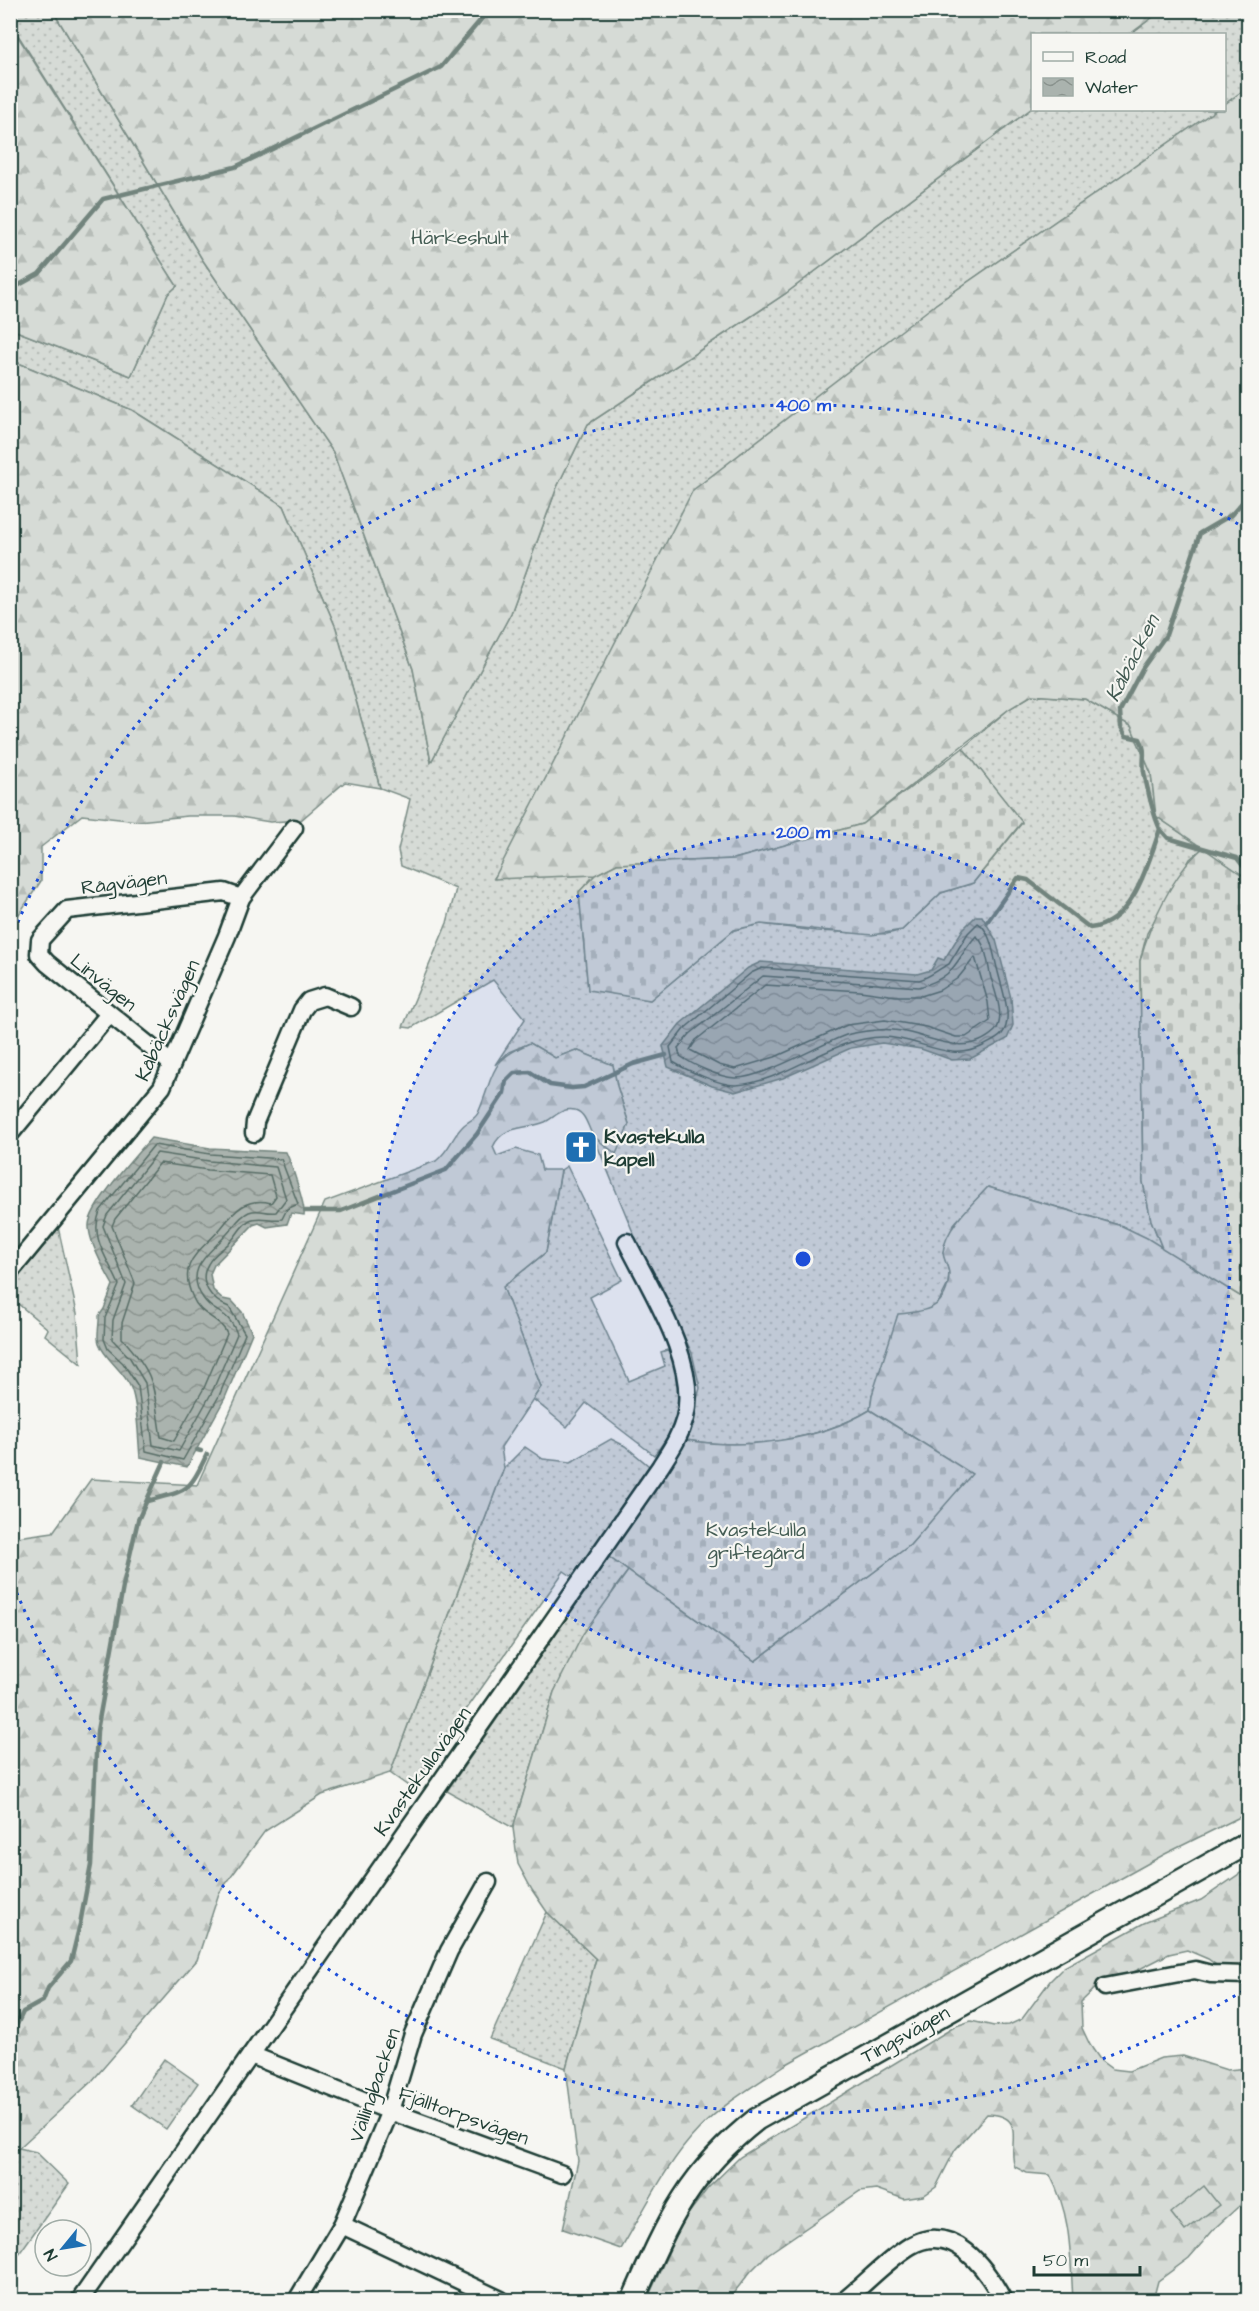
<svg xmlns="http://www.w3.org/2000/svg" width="1259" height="2311" font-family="'Architects Daughter',sans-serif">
<defs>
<pattern id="grass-dots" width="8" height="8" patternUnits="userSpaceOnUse" patternTransform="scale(1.5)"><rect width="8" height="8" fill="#d6dbd6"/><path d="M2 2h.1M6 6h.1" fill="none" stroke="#b7bdb8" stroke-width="1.8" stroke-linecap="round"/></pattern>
<pattern id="forest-firs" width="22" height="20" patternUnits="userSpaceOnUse" patternTransform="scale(1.5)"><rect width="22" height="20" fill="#d6dbd6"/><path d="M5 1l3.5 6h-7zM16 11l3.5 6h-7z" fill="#b7bdb8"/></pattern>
<pattern id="cemetery-stones" width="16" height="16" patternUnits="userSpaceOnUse" patternTransform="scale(1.5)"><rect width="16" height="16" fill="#d6dbd6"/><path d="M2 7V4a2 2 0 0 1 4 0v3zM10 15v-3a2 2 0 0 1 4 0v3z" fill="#b7bdb8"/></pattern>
<pattern id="water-waves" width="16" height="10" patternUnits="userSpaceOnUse" patternTransform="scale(1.5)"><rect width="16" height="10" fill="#aab3ae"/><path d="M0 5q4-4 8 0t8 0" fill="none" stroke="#8a938e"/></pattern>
</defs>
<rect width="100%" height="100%" fill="#f6f6f2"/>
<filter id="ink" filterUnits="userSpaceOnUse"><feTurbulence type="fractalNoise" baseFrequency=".0167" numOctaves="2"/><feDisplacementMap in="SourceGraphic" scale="12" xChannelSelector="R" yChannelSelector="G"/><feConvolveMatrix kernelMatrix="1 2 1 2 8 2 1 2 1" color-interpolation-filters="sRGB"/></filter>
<g filter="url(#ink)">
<g fill="url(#grass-dots)" stroke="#7a8c85" stroke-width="1.5">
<path d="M 11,11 L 53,11 L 202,259 L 333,452 L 413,669 L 431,762 L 511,613 L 557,487 L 588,424 L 785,294 L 1032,108 L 1216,110 L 936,304 L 494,878 L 595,875 L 579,892 L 588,989 L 650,1000 L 734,930 L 761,924 L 816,931 L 887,934 L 902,930 L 941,893 L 973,883 L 1022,823 L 963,748 L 1009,709 L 1032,695 L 1085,699 L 1131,726 L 1151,773 L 1156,816 L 1203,848 L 1190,859 L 1147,933 L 1140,961 L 1143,1182 L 1151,1220 L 1162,1248 L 1122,1226 L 988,1187 L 954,1224 L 943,1252 L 949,1272 L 948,1284 L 938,1304 L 925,1312 L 881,1373 L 872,1395 L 870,1410 C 819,1441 744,1450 686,1440 L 700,1388 L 692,1353 L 637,1242 L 593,1135 L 616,1153 L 629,1124 L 617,1086 L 613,1065 L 576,1050 L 555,1058 L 530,1043 L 509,1052 L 495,1065 L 525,1019 L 493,980 L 411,1028 L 403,1027 L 447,923 L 456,889 L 401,866 L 398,850 L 410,799 L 380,788 L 336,628 L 284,506 L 132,410 L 11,360 L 11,329 L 131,376 L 168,294 L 177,286 L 11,24 Z"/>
<path d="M 1161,11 L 1248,11 L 1248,87 L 1225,104 L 1224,34 L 1130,34 Z"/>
<path d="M 567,1166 L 622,1280 L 590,1297 L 629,1381 L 665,1366 L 661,1352 L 667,1350 L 672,1353 C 687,1397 684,1418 654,1455 L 586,1403 L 567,1427 L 533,1399 L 541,1387 L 503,1287 L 546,1252 L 561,1170 Z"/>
<path d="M 58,1227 L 77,1313 L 81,1364 L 45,1335 L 48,1329 L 11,1298 L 11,1284 Z"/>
<path d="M 611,1439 L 625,1446 L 649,1466 L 573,1577 L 564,1571 L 411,1788 L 390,1773 L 504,1468 L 525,1447 L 543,1459 L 571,1462 Z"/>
<path d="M 609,1557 L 628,1571 L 615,1588 L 554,1692 L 513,1828 L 447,1791 Z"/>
<path d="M 547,1912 L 596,1959 L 566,2068 L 490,2039 Z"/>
<path d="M 164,2059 L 198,2083 L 166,2129 L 132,2105 Z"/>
<path d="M 19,2148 L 36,2152 L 69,2184 L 11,2265 L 11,2152 Z"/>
</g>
<g fill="url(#forest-firs)" stroke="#7a8c85" stroke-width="1.5">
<path d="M 53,11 L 1161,11 L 1130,34 L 1032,34 L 1032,108 L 785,294 L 588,424 L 557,487 L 511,613 L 431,762 L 413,669 L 333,452 L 202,259 Z"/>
<path d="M 10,24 L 177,286 L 168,294 L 131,376 L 11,329 Z"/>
<path d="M 1248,87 L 1248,879 L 1156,816 L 1151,773 L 1131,726 L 1085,699 L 1032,695 L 1009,709 L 862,824 L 734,859 L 617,864 L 595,875 L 494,879 L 693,490 L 936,304 L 1216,110 L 1224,110 L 1225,104 Z"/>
<path d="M 11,360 L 132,410 L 284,506 L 336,628 L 380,788 L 345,782 L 301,820 L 270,822 L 234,816 L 188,816 L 138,821 L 82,815 L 41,847 L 41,881 L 11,926 Z"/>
<path d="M 530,1043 L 555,1058 L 576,1050 L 613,1065 L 617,1086 L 629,1124 L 616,1154 C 609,1147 596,1141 591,1132 C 587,1124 585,1113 575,1110 C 562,1107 555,1117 545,1122 C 525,1130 503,1124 493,1147 L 497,1156 L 516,1149 L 538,1155 L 542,1170 L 561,1170 L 546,1252 L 503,1287 L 541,1387 L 501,1447 L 504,1468 L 390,1773 L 322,1795 L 265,1831 L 219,1893 L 197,1960 L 92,2081 L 19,2148 L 11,2152 L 11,1538 L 53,1532 L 91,1479 L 197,1485 L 325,1202 L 436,1161 C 451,1149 452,1136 464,1125 C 469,1121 475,1119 478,1113 C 495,1075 487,1061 530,1043 Z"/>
<path d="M 988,1187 L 1122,1226 L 1147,1238 L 1248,1301 L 1248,1813 L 1165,1854 L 785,2065 C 755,2085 724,2103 699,2129 C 667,2162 645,2209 621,2249 L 563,2229 L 578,2161 L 566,2068 L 596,1959 L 547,1912 L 532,1890 L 518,1864 L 513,1828 L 554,1692 L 583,1634 L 628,1571 L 755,1661 L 910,1545 L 971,1474 L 870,1410 L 872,1395 L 898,1314 C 925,1312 948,1309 949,1274 C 949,1267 943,1259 943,1252 C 945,1228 973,1203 988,1187 Z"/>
<path d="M 1248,1868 L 1248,1971 L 1226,1972 L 1208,1959 L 1187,1950 L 1169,1954 L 1120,1979 L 1102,1982 L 1081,2002 L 1082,2028 L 1090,2045 L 1101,2061 L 1112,2069 L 1129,2071 L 1161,2058 L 1183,2056 L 1227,2070 L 1248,2068 L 1248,2198 L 1216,2227 L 1189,2258 L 1158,2281 L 1153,2300 L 1073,2300 C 1070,2254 1072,2217 1050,2175 L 1027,2173 L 1015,2167 C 1006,2145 1029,2115 987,2114 L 955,2150 L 936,2187 L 923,2196 L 904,2199 L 876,2189 L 860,2191 L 768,2254 L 751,2271 L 728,2300 L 647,2300 L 682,2222 L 708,2188 L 740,2157 L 956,2026 L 971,2021 L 994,2026 L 1009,2025 L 1022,2019 L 1050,1981 L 1064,1967 L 1144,1923 L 1201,1900 Z"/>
</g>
<g fill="url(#cemetery-stones)" stroke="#7a8c85" stroke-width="1.5">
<path d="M 963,748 L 1022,822 L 973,883 L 941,893 L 902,930 L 872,935 L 761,924 L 734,930 L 650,1000 L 588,990 L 579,892 L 595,875 L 617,864 L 734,859 L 862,824 Z"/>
<path d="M 1203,848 L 1248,879 L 1248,1079 L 1245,1083 L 1248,1089 L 1248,1301 L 1162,1248 L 1151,1220 L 1143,1182 L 1140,961 C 1149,925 1174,872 1203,848 Z"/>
<path d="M 870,1410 L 972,1474 L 910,1545 L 755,1661 L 609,1557 L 686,1440 C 744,1450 819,1441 870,1410 Z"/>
</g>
<path fill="#d6dbd6" stroke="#7a8c85" stroke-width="1.5" d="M 1204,2186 L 1219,2205 L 1185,2231 L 1171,2213 Z"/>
<g fill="url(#water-waves)" stroke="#72847d" stroke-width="1.5">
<path d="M 976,916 L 982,916 L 996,940 L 1011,998 L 1013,1025 L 1007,1039 L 970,1059 L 952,1060 L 921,1049 L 882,1043 L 851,1048 L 783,1078 L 735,1092 L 712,1086 L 668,1067 L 663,1046 L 680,1024 L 748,968 L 761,962 L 917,974 L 931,970 L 938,958 L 944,960 L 963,929 Z"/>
<path d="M 151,1138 L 210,1148 L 286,1152 C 291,1163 306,1207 304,1215 L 291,1213 L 287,1224 L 267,1227 L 259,1223 L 253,1225 L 214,1265 L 210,1274 L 213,1290 L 223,1299 L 232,1301 L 242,1312 L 252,1333 L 225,1398 L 187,1467 L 140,1457 C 138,1437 138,1405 131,1388 C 124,1370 105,1360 99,1343 C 96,1336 100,1324 99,1316 L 104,1309 L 113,1285 C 105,1271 88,1241 89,1225 C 90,1205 137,1154 151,1138 Z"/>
</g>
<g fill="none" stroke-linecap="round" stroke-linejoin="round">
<g stroke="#576c65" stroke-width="1.5">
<path d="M 978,923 C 991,930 994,958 998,972 C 1002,989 1014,1019 1002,1034 C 998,1039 989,1043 983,1046 C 949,1064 919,1037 883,1037 C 831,1037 787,1082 736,1085 C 722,1086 686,1070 673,1062 L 670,1047 L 684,1029 L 751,973 L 762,968 L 919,980 C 932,976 938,969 949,964 L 968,933 Z"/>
<path d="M 976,936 C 986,942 988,966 991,978 C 995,991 1006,1019 995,1031 C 959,1065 918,1024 877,1030 C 867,1031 855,1032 846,1035 C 818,1045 762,1079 735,1078 C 718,1077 693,1065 680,1056 L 678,1048 L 690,1034 L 763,976 L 919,987 C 958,976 954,961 976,936 Z"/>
<path d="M 975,957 L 988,1002 L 990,1021 L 966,1037 L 956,1037 L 926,1027 L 885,1020 L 847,1025 L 775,1057 L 735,1069 L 719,1065 L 690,1050 L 696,1040 L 765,985 L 860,991 L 896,996 L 921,996 L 940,990 L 958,978 Z"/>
<path d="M 154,1145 L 210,1154 L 281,1159 L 298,1204 L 287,1209 L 282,1219 C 270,1221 259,1215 250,1220 C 241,1225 238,1234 231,1241 C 224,1249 213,1254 208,1264 C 197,1283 212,1301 229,1307 L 245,1334 L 219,1396 L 183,1460 L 146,1451 L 138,1386 L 123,1363 L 108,1349 L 104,1339 L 105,1318 L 119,1285 C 109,1260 89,1239 100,1211 Z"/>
<path d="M 157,1153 L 209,1161 L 276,1167 L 286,1199 L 276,1212 C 266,1214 260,1208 249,1212 C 238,1217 234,1227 226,1235 C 210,1253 183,1269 203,1298 C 215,1316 227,1308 237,1334 L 212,1392 L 179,1451 L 153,1445 L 145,1383 L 130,1358 L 112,1339 L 113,1320 L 126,1284 L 103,1226 L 107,1215 Z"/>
<path d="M 160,1163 L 208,1170 L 270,1175 L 276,1196 L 271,1203 C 247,1197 235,1210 221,1228 C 201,1252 176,1261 193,1298 C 200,1316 221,1318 227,1334 L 204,1388 L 174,1441 L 161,1437 C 152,1386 159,1379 122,1338 L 122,1323 L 135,1283 L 112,1226 L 115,1219 Z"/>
</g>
<g stroke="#72847d" stroke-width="4.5">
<path d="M 10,290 L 39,274 L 103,199 L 235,167 L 441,67 L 489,10"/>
<path d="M 1160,829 L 1168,838 L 1237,858 L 1248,872"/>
<path d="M 987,922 L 1018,878 L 1028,880 L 1090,928 C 1133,924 1148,863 1160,829 C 1154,816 1147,787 1144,772 C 1142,759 1147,751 1140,739 L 1126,736 L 1121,727 L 1120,711 L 1142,669 L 1166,635 L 1200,533 L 1231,515 L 1248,496"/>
<path d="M 305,1211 L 341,1211 L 446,1170 L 477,1134 L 504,1093 L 506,1081 L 514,1073 L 530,1072 L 550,1085 L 572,1088 L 584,1087 L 633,1064 L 666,1055"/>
<path d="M 197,1450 L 201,1451"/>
<path d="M 147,1501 C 188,1490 188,1494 207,1454"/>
<path d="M 10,2039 L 23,2012 L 43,2001 L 48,1988 L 71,1961 L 80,1924 L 91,1865 L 97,1731 L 124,1581 L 138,1520 L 164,1462"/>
</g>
<g stroke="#1f3d34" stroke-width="21">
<g id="minor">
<path d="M 172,1064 L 47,963 L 39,954 L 40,940 L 67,910 L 224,892 L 241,898"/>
<path d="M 254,1133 L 255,1122 L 302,1010 L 309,1001 L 325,996 L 351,1007"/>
<path d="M 10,1134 L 109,1014"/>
<path d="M 10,1272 L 162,1087 L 227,936 L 241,898 L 294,828"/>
<path d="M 1105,1987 L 1195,1970 L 1211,1974 L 1248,1975"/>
<path d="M 251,2055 L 390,2111 L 562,2174"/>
<path d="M 342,2225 L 501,2300"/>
<path d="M 80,2300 L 660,1467 C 670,1451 680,1437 685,1418 C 699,1363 651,1291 627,1242"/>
<path d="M 297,2300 L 342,2225 L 390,2111 L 413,2034 L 449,1951 L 488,1882"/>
<path d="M 845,2300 C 866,2283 887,2260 910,2246 C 953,2221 986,2268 1003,2300"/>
</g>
</g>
<g stroke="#1f3d34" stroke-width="26">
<path id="tertiary" d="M 633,2300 C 667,2223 688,2173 757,2119 L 1248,1843"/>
</g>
<use href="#minor" stroke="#f6f6f2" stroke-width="16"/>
<use href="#tertiary" stroke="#f6f6f2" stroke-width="21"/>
</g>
</g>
<circle cx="803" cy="1259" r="427" fill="#1d4ed8" fill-opacity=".12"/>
<g fill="none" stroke="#1d4ed8" stroke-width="3" stroke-dasharray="3 6">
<circle cx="803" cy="1259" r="427"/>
<path d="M1243 1991A854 854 0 0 1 11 1579M11 939A854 854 0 0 1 1243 527"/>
</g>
<defs>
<g id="church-square" transform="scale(1.725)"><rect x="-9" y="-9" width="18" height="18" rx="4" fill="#1f6fb2" stroke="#f6f6f2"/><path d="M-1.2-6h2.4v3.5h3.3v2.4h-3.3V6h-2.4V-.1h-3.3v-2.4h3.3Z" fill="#fff"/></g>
</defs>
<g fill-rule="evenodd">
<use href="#church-square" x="581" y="1147"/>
</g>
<g text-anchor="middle" stroke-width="4.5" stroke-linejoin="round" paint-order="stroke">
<g font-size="20" fill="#445d54" stroke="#f6f6f2">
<text x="460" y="244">Härkeshult</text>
<text x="756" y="1536">Kvastekulla<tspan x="756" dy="23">griftegård</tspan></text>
</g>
<g font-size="20" fill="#1f3d34" stroke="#f6f6f2">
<text transform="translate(124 882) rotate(-7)" y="7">Rågvägen</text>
<text transform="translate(104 982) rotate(39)" y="7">Linvägen</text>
<text transform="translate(167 1020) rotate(-66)" y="7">Kåbäcksvägen</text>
<text transform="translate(422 1771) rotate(-55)" y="7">Kvastekullavägen</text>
<text transform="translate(905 2034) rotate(-29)" y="7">Tingsvägen</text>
<text transform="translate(374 2085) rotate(-71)" y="7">Vällingbacken</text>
<text transform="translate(464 2115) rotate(20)" y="7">Fjälltorpsvägen</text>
</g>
<g font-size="20" font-weight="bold" fill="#1f3d34" stroke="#f6f6f2" text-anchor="start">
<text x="604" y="1143">Kvastekulla<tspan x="604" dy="23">kapell</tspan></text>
</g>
<g font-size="21" font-style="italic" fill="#425a52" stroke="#f6f6f2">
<text transform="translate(1132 658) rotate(-63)" y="7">Kåbäcken</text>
</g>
</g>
<circle cx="803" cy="1259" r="9" fill="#1d4ed8" stroke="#f6f6f2" stroke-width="3"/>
<g font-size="18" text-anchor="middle" font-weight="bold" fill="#1d4ed8" stroke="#f6f6f2" stroke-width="4.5" stroke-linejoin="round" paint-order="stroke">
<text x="803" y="411">400 m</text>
<text x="803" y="838">200 m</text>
</g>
<rect width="1259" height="2311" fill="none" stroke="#f6f6f2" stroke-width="36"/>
<rect x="18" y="18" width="1223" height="2275" fill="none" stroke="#1f3d34" stroke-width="2" filter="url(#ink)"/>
<rect x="1031" y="33" width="195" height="78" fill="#f6f6f2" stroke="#a0aca6" stroke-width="1.5"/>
<rect x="1043" y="52" width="30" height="9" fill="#f6f6f2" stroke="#a0aca6" stroke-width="1.5"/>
<text x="1085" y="63" font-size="18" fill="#1f3d34">Road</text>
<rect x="1043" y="78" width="30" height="18" fill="url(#water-waves)" stroke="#a0aca6" stroke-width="1.5"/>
<text x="1085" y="93" font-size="18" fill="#1f3d34">Water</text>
<g transform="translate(63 2248) rotate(240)"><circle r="28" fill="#f6f6f2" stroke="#a0aca6" stroke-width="1.5"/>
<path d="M0-4.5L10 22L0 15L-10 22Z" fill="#1f6fb2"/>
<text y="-9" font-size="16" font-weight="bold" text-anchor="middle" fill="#1f3d34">N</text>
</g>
<path d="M1034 2266v9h106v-9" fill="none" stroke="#1f3d34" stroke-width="3"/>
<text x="1043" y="2266" font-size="18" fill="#1f3d34" stroke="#f6f6f2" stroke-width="4.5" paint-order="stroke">50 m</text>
</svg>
